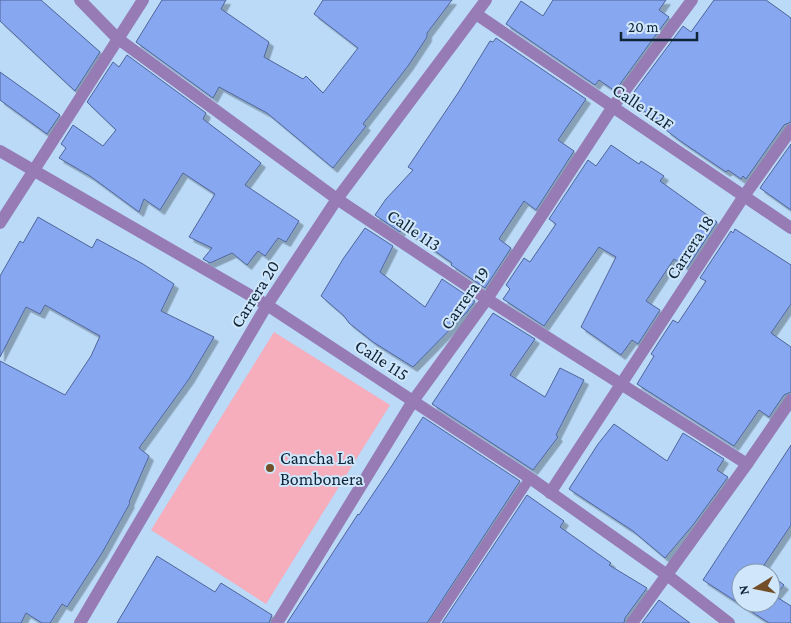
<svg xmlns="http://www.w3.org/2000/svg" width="791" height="623" font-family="'Crimson Pro',serif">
<defs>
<filter id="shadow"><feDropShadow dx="4.5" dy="4.5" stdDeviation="0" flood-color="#0004"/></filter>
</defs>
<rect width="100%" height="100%" fill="#badaf8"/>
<path fill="#f6adbc" d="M 274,332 L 390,405 L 266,604 L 151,530 Z"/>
<g fill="#88a7f1" stroke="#4e659a" filter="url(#shadow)">
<path d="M 0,0 L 41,0 L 100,52 L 75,91 L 0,21 Z"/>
<path d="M 162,0 L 226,0 L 221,9 L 269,42 L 264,57 L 303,79 L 306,76 L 323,93 L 358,48 L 314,14 L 323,0 L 452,0 L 427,33 L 427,37 L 408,66 L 363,124 L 366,126 L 333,168 L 267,113 L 219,87 L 213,98 L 136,42 Z"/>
<path d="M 553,0 L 666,0 L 659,10 L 669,17 L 615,91 L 599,80 L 595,85 L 506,24 L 521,1 L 543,16 Z"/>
<path d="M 714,0 L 766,0 L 791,18 L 791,122 L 784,125 L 746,179 L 743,176 L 741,179 L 728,170 L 726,172 L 679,140 L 666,130 L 668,127 L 628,100 L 683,26 L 691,32 Z"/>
<path d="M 496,38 L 586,99 L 558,140 L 574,151 L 536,210 L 524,201 L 499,239 L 511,248 L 485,288 L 451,265 L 452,263 L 402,228 L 400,232 L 375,215 L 386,199 L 413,170 L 408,167 L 458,93 L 490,41 L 493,42 Z"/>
<path d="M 127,55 L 206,113 L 203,119 L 261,163 L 245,185 L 299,221 L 286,242 L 278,238 L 265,256 L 258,251 L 247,265 L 232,253 L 210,263 L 203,259 L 212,248 L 189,237 L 215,194 L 183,173 L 160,210 L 144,199 L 139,212 L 90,176 L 59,158 L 66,148 L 61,144 L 73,125 L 103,146 L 116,130 L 87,102 L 113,62 L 119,67 Z"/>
<path d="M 0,72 L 60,115 L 47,134 L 0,100 Z"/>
<path d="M 791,144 L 791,210 L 760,188 Z"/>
<path d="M 611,145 L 639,164 L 641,161 L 664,176 L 660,181 L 717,222 L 687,268 L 674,259 L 646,301 L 660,310 L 638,344 L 632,340 L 621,355 L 581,327 L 616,257 L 599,247 L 544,326 L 503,299 L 510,289 L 506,285 L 524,258 L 530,262 L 556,224 L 549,219 L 588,160 L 596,166 Z"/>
<path d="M 38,217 L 92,248 L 97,239 L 143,264 L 174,284 L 161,311 L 214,337 L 189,379 L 139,448 L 149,456 L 129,502 L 130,503 L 102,553 L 67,607 L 62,604 L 50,623 L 42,623 L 26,613 L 21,623 L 0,623 L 0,361 L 65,395 L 91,356 L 100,336 L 45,305 L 40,314 L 26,307 L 0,357 L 0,276 L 20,241 L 23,243 Z"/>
<path d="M 365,228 L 393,246 L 380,272 L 425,307 L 442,279 L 475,301 L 467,312 L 413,367 L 373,342 L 349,323 L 344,316 L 321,296 L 343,259 Z"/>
<path d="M 735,229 L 791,265 L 791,304 L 771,333 L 791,347 L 791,392 L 784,395 L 769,417 L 759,410 L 734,446 L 637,384 L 654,356 L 651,354 L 673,320 L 678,323 L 706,281 L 700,278 L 731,231 L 733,233 Z"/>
<path d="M 493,313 L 535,339 L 510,375 L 545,397 L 560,368 L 584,380 L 556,435 L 558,437 L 533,470 L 432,404 Z"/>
<path d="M 423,417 L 520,481 L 427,623 L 287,623 L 358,514 L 359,515 L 389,470 Z"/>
<path d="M 614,424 L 667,461 L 683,433 L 724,459 L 717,470 L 728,477 L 693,525 L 665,558 L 633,531 L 569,489 L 598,444 Z"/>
<path d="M 791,445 L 791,525 L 764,565 L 769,568 L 767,571 L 769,573 L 741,573 L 741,603 L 771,603 L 771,575 L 784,585 L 775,596 L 791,606 L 791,623 L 769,623 L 703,580 Z"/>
<path d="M 527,495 L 564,521 L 560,527 L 611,563 L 609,565 L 647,588 L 625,618 L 624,623 L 442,623 Z"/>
<path d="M 157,556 L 215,592 L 221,583 L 272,615 L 269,623 L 117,623 Z"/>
<path d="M 659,600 L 690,623 L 642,623 Z"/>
</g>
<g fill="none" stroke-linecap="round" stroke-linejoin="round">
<path stroke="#967bb5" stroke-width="10" d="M 434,623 L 530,478"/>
<g stroke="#967bb5" stroke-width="12">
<path d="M 80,0 L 117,38 L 337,199 L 487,299 L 747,464"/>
<path d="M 476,14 L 791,228"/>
<path d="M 0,151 L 267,305 L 530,478 L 667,575 L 729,623"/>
<path d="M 0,223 L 143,0"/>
<path d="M 550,493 L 744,196 L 791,130"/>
<path d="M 80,623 L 267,305 L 337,199 L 486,0"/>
<path d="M 277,623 L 413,401 L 487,299 L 612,108 L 692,0"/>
<path d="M 632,623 L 747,464 L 791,400"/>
</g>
</g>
<circle fill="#734f29" stroke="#d0e6fa" stroke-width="2" cx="270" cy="468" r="5"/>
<g text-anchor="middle" stroke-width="4" stroke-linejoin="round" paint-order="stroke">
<g font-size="18" fill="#0e2437" stroke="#d0e6fa">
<text transform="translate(643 107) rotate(34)" y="6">Calle 112F</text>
<text transform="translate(414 230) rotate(34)" y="6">Calle 113</text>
<text transform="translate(690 247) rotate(-57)" y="6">Carrera 18</text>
<text transform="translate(255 294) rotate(-58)" y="6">Carrera 20</text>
<text transform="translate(465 298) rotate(-55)" y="6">Carrera 19</text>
<text transform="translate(382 360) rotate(33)" y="6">Calle 115</text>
</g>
<g font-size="18" fill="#0e2437" stroke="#d0e6fa" text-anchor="start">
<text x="280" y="464">Cancha La<tspan x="280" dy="21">Bombonera</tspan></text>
</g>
</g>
<g transform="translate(756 588) rotate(260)"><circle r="24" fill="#d0e6fa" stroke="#8298ac"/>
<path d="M0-4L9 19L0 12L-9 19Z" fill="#734f29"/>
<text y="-8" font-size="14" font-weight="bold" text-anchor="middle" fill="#0e2437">N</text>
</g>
<path d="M621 32v8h76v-8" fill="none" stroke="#0e2437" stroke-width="2.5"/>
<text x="628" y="32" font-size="15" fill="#0e2437" stroke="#d0e6fa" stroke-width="4" paint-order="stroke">20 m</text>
</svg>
